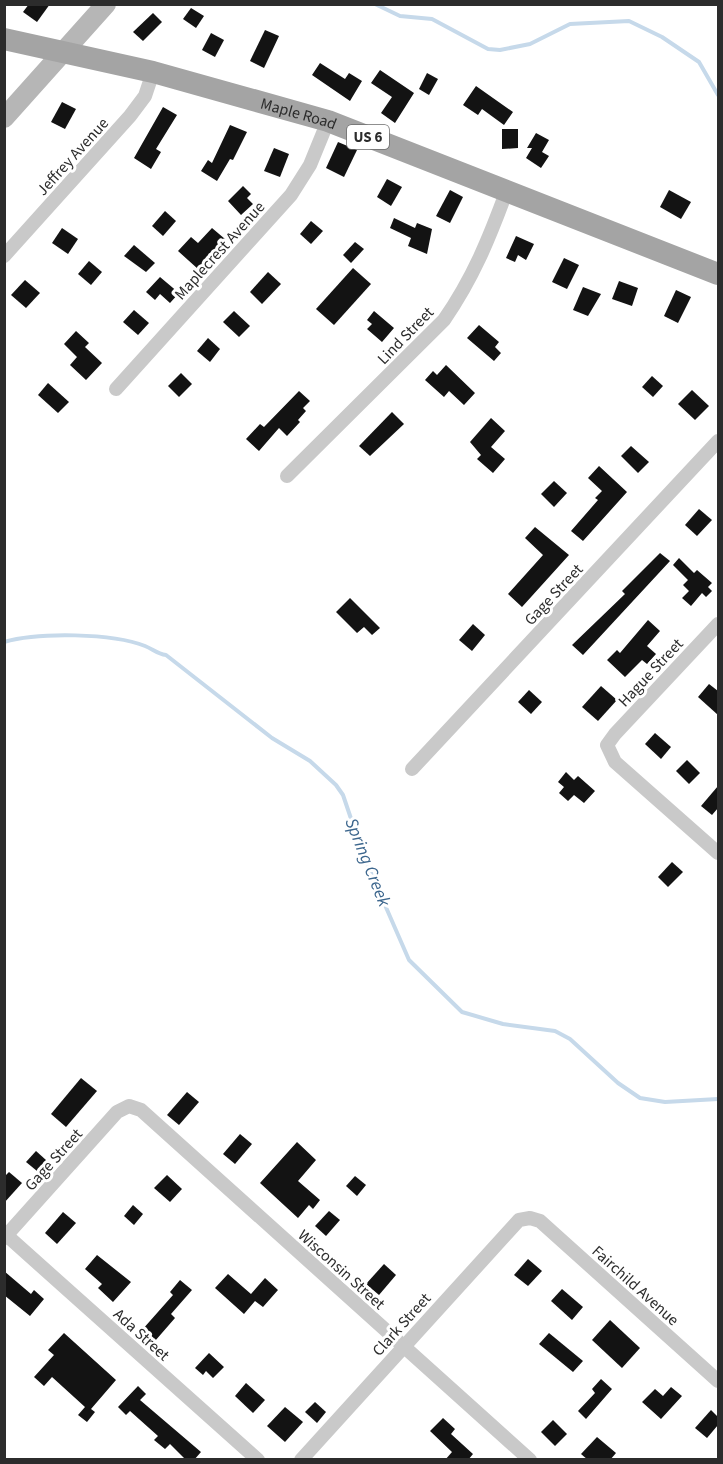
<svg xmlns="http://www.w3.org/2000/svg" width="723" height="1464" font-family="'Source Sans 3',sans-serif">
<rect width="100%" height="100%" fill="#fff"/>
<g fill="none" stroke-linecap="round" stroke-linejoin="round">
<g stroke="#c6d9ea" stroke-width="4">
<path d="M 375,4 L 400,16 L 432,19 L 488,49 L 500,50 L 530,44 L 570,24 L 629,21 L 662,37 L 699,62 L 718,95"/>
<path d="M 4,642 C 39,632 112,633 145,646 C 153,649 157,654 166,655 L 272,738 L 310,761 L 336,785 L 343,795 L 364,857 L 409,960 L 462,1012 L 503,1024 L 555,1031 L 570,1039 L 618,1083 L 640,1098 L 665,1102 L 718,1099"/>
</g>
</g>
<g fill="#131313">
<path d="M 29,4 L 50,4 L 37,22 L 23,12 Z"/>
<path d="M 191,8 L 204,16 L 196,28 L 183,19 Z"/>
<path d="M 153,13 L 162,22 L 143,41 L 133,32 Z"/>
<path d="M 265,30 L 279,36 L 264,68 L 250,61 Z"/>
<path d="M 211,33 L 224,40 L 215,57 L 202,50 Z"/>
<path d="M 320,63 L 345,79 L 349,73 L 362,81 L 350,101 L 312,75 Z"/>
<path d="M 380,70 L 414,93 L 395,123 L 381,113 L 392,97 L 371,83 Z"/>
<path d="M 427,73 L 438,79 L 429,95 L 419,89 Z"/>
<path d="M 476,86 L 513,112 L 504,125 L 482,109 L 478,115 L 463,105 Z"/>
<path d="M 62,102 L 76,109 L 65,129 L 51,122 Z"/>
<path d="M 163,107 L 177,115 L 156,149 L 161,152 L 151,169 L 134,158 Z"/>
<path d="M 230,125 L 247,132 L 233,160 L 230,159 L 217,181 L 201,171 L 208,160 L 212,163 Z"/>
<path d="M 502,129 L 518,129 L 518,148 L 502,149 Z"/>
<path d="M 536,133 L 549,140 L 542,152 L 549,156 L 541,168 L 526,158 L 532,148 L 527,148 Z"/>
<path d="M 338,142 L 357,150 L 344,177 L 326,168 Z"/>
<path d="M 274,148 L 289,154 L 280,177 L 264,171 Z"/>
<path d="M 387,179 L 402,187 L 391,206 L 377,197 Z"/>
<path d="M 243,186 L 251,194 L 247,198 L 253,204 L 241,215 L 228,201 Z"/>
<path d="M 450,190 L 463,197 L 450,223 L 436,216 Z"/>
<path d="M 669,190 L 691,202 L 681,219 L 660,207 Z"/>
<path d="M 165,211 L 176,221 L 163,236 L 152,226 Z"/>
<path d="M 394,218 L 415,228 L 417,223 L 432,229 L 427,254 L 408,246 L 411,238 L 390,228 Z"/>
<path d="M 311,221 L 323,231 L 311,244 L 300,234 Z"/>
<path d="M 62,228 L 78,239 L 68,254 L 52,243 Z"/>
<path d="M 212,228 L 225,239 L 198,269 L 178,251 L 191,237 L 198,243 Z"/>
<path d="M 516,236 L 534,244 L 526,260 L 518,255 L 515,262 L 506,258 Z"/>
<path d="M 355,242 L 364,249 L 351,263 L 343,255 Z"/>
<path d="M 134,245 L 155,263 L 146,272 L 124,256 Z"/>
<path d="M 564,258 L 579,265 L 567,289 L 552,282 Z"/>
<path d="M 89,261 L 102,272 L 91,285 L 78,274 Z"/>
<path d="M 353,268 L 371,284 L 334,325 L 316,309 Z"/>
<path d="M 268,272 L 281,284 L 262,304 L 250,292 Z"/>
<path d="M 160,277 L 179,293 L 170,303 L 160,294 L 155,300 L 146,292 Z"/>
<path d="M 25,280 L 40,293 L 26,308 L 11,295 Z"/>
<path d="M 619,281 L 638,288 L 632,306 L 612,299 Z"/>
<path d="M 583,287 L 601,294 L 588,316 L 573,310 Z"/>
<path d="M 676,290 L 691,297 L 678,323 L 664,316 Z"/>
<path d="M 134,310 L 149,323 L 138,335 L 123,322 Z"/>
<path d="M 234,311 L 250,326 L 239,337 L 223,322 Z"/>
<path d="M 374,311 L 394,328 L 382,342 L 367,329 L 372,324 L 367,320 Z"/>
<path d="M 479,325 L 499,342 L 495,347 L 501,353 L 494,361 L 467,338 Z"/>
<path d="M 76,331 L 89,343 L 85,347 L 102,363 L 86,380 L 70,365 L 77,357 L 64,344 Z"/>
<path d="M 208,338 L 220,349 L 210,362 L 197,351 Z"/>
<path d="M 446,365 L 475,393 L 464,405 L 449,391 L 444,397 L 425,380 L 433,371 L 437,375 Z"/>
<path d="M 181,373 L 192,384 L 179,397 L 168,386 Z"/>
<path d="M 652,376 L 663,386 L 653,397 L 642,387 Z"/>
<path d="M 48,383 L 69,402 L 58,413 L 38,395 Z"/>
<path d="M 692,390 L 709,406 L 695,420 L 678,404 Z"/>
<path d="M 299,391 L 310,401 L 303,408 L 306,411 L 298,420 L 300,422 L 287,436 L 279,428 L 259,451 L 246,439 L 260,424 L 264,427 Z"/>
<path d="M 392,412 L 404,424 L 370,456 L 359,446 Z"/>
<path d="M 491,418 L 505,431 L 491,447 L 505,459 L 493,473 L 477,459 L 481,455 L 470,442 Z"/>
<path d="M 631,446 L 649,462 L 638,473 L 621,456 Z"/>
<path d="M 599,466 L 627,492 L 583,541 L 571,531 L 598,500 L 595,498 L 602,491 L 588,478 Z"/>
<path d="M 554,481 L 567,493 L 554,507 L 541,494 Z"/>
<path d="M 699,509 L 712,520 L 697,536 L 685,525 Z"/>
<path d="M 535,527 L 569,555 L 522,607 L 508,594 L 543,555 L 525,538 Z"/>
<path d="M 660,553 L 670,561 L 583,655 L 572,645 L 625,594 L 622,591 Z"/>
<path d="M 679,558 L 694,573 L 697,570 L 712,583 L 708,587 L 712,591 L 706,597 L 702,593 L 691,606 L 682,598 L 689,591 L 683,585 L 688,580 L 673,565 Z"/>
<path d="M 350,598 L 380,628 L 372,635 L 364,627 L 357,633 L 336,612 Z"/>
<path d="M 648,620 L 660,631 L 647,646 L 656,654 L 647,664 L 642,660 L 625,677 L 607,660 L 617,650 L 620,653 Z"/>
<path d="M 473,624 L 485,635 L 472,651 L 459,640 Z"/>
<path d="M 709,684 L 718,691 L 718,715 L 698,697 Z"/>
<path d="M 601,686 L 617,700 L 598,721 L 582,707 Z"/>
<path d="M 529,690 L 542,702 L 531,714 L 518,702 Z"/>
<path d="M 655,733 L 671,747 L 661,759 L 645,744 Z"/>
<path d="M 687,760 L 700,773 L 689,784 L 676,771 Z"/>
<path d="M 566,772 L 574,780 L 578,776 L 595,791 L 584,803 L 574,795 L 568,801 L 559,793 L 564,787 L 558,782 Z"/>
<path d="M 718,786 L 718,808 L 712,815 L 701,806 Z"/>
<path d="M 672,862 L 683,872 L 668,887 L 658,877 Z"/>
<path d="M 81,1078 L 97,1091 L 66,1127 L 51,1114 Z"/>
<path d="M 187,1092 L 199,1102 L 179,1125 L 167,1115 Z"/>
<path d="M 240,1134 L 252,1144 L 235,1164 L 223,1154 Z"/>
<path d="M 297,1142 L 316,1160 L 298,1181 L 320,1200 L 313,1209 L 309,1205 L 298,1218 L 260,1183 Z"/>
<path d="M 36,1151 L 46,1160 L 37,1171 L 26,1162 Z"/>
<path d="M 9,1172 L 22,1183 L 4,1203 L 4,1177 Z"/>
<path d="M 167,1175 L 182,1189 L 170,1202 L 154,1188 Z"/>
<path d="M 355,1176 L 366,1185 L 357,1196 L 346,1186 Z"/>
<path d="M 133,1205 L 143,1214 L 134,1225 L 124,1216 Z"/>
<path d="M 329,1211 L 340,1220 L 326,1236 L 315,1226 Z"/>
<path d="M 63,1212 L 76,1223 L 57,1244 L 45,1233 Z"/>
<path d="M 97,1255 L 131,1282 L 113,1302 L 98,1288 L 102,1284 L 85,1269 Z"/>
<path d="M 528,1259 L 542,1271 L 528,1286 L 514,1275 Z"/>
<path d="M 384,1264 L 396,1275 L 379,1295 L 366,1284 Z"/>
<path d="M 4,1271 L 31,1294 L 34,1290 L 44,1299 L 30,1316 L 4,1295 Z"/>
<path d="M 228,1274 L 251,1294 L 265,1278 L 278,1290 L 263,1307 L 255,1301 L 244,1314 L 215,1288 Z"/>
<path d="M 180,1280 L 192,1290 L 171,1314 L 175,1318 L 155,1341 L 142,1330 L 173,1295 L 170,1292 Z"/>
<path d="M 562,1289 L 583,1307 L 572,1320 L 551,1301 Z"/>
<path d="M 610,1320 L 640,1348 L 622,1368 L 592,1340 Z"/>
<path d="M 64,1333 L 116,1380 L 91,1409 L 95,1412 L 87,1422 L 78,1415 L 85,1407 L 52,1377 L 44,1386 L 34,1377 L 54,1355 L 48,1350 Z"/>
<path d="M 549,1333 L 583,1361 L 573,1372 L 539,1344 Z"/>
<path d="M 209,1353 L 224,1367 L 213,1378 L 206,1371 L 203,1375 L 195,1368 Z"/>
<path d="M 601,1379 L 612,1389 L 586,1419 L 578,1411 L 595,1393 L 592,1389 Z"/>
<path d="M 246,1383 L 265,1400 L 253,1413 L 235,1396 Z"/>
<path d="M 138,1386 L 146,1394 L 140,1400 L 201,1452 L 194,1460 L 186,1460 L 170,1444 L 165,1449 L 154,1440 L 158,1436 L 130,1411 L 126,1415 L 118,1407 Z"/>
<path d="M 671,1387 L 682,1396 L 661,1419 L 642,1402 L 655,1389 L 663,1396 Z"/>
<path d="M 315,1402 L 326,1412 L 317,1423 L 305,1412 Z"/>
<path d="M 285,1407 L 303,1422 L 285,1442 L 267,1426 Z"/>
<path d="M 711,1410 L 718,1417 L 718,1425 L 707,1438 L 695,1428 Z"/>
<path d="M 443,1418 L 455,1429 L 451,1434 L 473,1454 L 468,1460 L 445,1460 L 452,1452 L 430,1431 Z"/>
<path d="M 553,1420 L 567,1434 L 555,1446 L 541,1432 Z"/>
<path d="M 597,1437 L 616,1453 L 610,1460 L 588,1460 L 581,1454 Z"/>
</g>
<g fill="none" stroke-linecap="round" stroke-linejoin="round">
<g stroke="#c9c9c9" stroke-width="14">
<path d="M 4,256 L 130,116 L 145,96 L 153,72"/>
<path d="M 116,389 L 291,195 L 310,165 L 328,121"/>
<path d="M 287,476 L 444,320 C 473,278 489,239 507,190"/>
<path d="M 718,624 L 615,734 L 607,745 L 615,762 L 718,853"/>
<path d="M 412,769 L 718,441"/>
<path d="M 4,1233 L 258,1460"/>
<path d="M 4,1238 L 117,1112 L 129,1106 L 141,1110 L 530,1460"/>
<path d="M 301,1460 L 519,1220 L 530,1218 L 540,1221 L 718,1381"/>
</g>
<path stroke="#b6b6b6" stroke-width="20" d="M 4,118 L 106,4"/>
<path stroke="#a4a4a4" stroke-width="22" id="s1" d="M 4,39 L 153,72 L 328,121 L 718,274"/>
</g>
<g text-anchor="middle" stroke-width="6" stroke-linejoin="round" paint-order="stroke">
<rect fill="#fff" stroke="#6b6b6b" stroke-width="1.5" x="347" y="125" width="42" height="24" rx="4.5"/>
<g font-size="15" font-weight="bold" fill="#2c2c2c">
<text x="368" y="142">US 6</text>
</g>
<g font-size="16" fill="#2c2c2c" stroke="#fff">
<text dy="6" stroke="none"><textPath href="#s1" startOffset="304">Maple Road</textPath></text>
<text transform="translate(72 156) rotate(-48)" y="6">Jeffrey Avenue</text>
<text transform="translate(219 250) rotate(-48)" y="6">Maplecrest Avenue</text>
<text transform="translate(405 335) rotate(-46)" y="6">Lind Street</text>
<text transform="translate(553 594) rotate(-47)" y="6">Gage Street</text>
<text transform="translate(650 672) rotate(-47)" y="6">Hague Street</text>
<text transform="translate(53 1159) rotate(-48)" y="6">Gage Street</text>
<text transform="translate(342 1269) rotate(42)" y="6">Wisconsin Street</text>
<text transform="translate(636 1285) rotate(42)" y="6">Fairchild Avenue</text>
<text transform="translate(401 1324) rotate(-48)" y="6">Clark Street</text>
<text transform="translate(142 1334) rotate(42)" y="6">Ada Street</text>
</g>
<g font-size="18" font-style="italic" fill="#3c668d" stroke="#fff">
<text transform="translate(368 862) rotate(68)" y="6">Spring Creek</text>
</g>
</g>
<rect width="723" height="1464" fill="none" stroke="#2c2c2c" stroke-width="12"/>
</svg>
